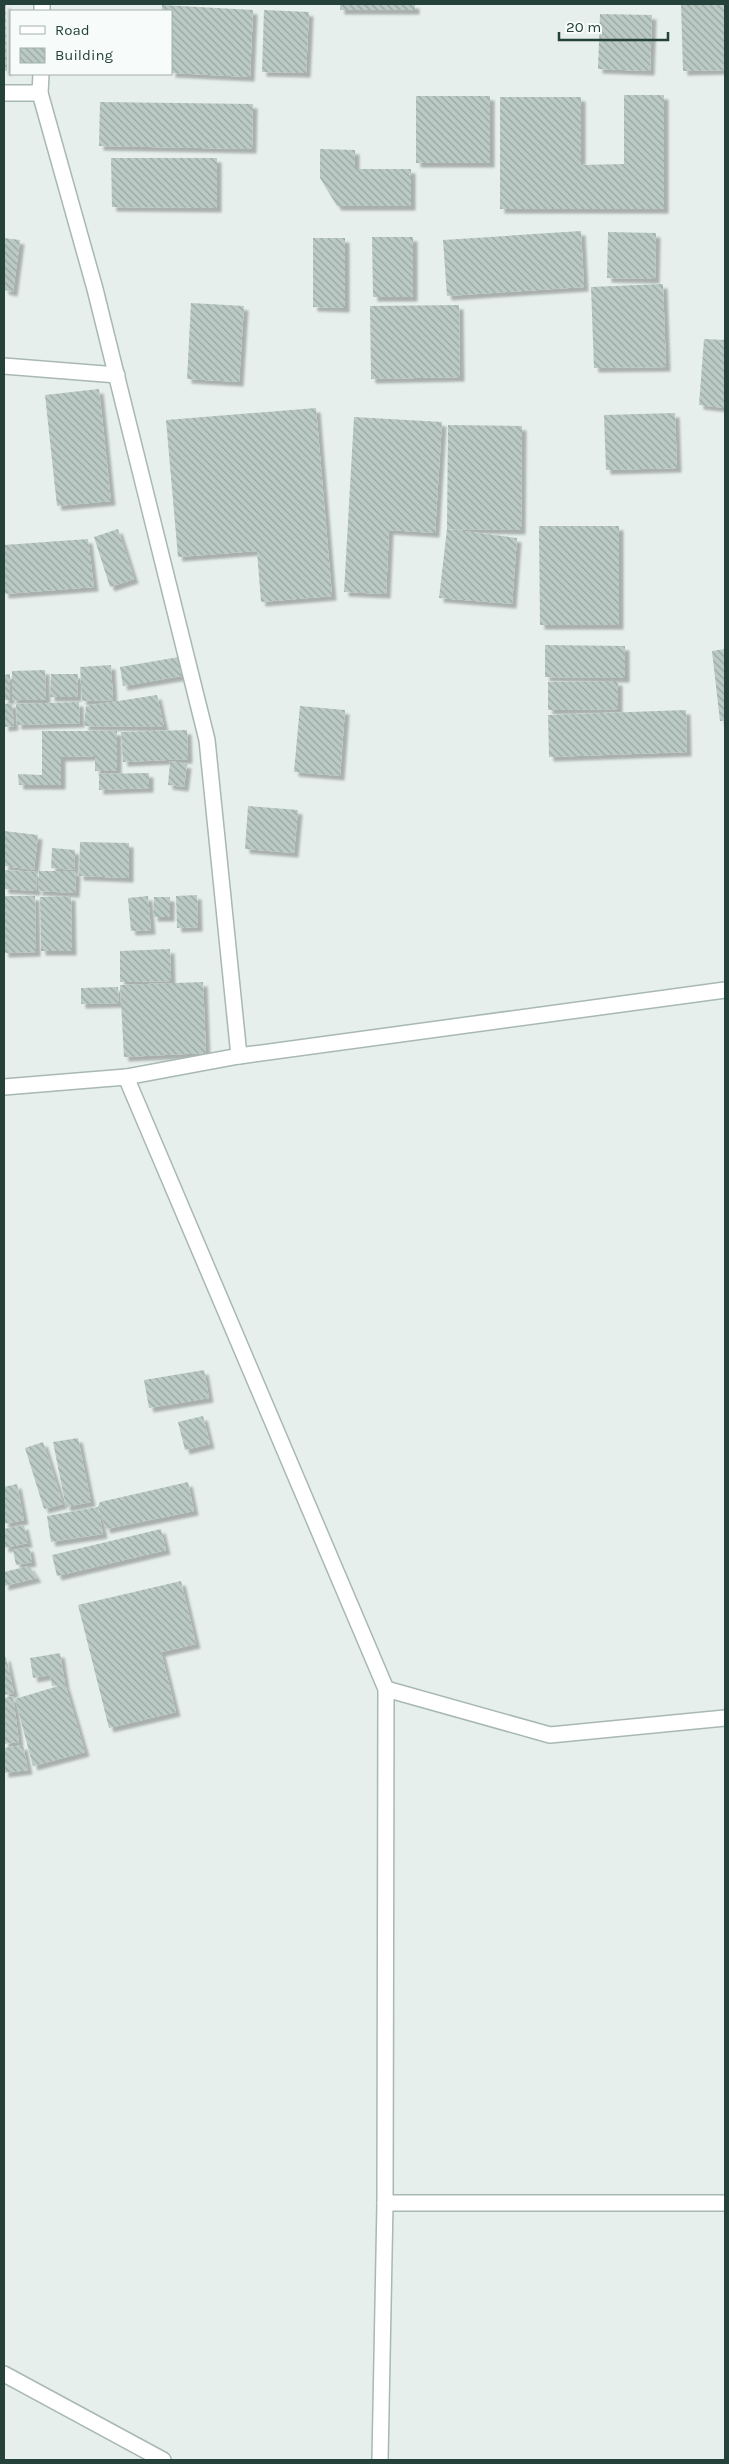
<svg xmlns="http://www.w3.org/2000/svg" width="729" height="2464" font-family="Karla,sans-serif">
<defs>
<pattern id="building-back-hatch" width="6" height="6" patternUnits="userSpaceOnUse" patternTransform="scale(1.25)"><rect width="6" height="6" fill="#bbcac4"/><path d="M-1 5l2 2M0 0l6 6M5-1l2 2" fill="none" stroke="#98a6a0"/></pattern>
<filter id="shadow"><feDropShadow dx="4.5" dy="4.5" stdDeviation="1" flood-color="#0004"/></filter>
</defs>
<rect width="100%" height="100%" fill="#e6efeb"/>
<g fill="url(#building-back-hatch)" filter="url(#shadow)">
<path d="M 4,4 L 6,4 L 7,71 L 4,71 Z"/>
<rect x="340" y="4" width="75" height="6"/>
<path d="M 681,4 L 725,4 L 725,70 L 683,71 Z"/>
<path d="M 162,5 L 253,10 L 250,77 L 171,73 L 171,11 L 162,11 Z"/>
<path d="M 264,10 L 309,12 L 306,73 L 262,72 Z"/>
<path d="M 600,14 L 652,15 L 650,71 L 598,69 Z"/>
<path d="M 624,95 L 664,95 L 664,209 L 500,209 L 500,97 L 581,97 L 581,165 L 624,164 Z"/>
<rect x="416" y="96" width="74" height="67"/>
<path d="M 100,102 L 253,104 L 252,149 L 99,146 Z"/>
<path d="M 320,149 L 355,150 L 355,169 L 411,169 L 411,206 L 337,206 L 320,178 Z"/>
<path d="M 111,158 L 217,158 L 217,208 L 112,207 Z"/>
<path d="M 581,231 L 584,287 L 447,296 L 443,240 Z"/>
<path d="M 608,232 L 656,233 L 655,279 L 607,278 Z"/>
<path d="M 372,237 L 413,237 L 413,297 L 373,297 Z"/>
<path d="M 4,238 L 20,240 L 13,292 L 4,290 Z"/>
<path d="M 313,238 L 345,238 L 345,308 L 313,307 Z"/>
<path d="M 663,284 L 666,367 L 594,368 L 591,287 Z"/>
<path d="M 191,303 L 244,306 L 239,382 L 187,379 Z"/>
<path d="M 459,305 L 460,377 L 371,379 L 370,306 Z"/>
<path d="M 704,339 L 725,340 L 725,408 L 699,405 Z"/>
<path d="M 99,389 L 111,501 L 57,506 L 45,395 Z"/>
<path d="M 316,408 L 332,596 L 261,602 L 257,551 L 178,557 L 166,420 Z"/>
<path d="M 675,413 L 677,468 L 606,470 L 604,415 Z"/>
<path d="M 354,417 L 442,422 L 435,533 L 389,530 L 386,594 L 344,592 Z"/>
<path d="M 448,425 L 522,426 L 521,530 L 447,529 Z"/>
<path d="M 539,526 L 619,526 L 619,625 L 540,625 Z"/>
<path d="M 118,529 L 134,579 L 110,587 L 94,537 Z"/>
<path d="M 447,529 L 517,538 L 512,604 L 439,598 Z"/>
<path d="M 88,539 L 94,587 L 4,594 L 4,545 Z"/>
<path d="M 545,645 L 625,646 L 625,678 L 545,677 Z"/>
<path d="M 725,649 L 725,721 L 720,721 L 712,651 Z"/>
<path d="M 179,657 L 182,676 L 123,686 L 120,667 Z"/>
<path d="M 111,665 L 113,700 L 82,701 L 80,667 Z"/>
<path d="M 45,670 L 46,700 L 12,700 L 12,671 Z"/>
<path d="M 10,674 L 10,700 L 4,700 L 4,675 Z"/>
<path d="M 51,674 L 78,674 L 77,697 L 50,697 Z"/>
<path d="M 618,681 L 618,709 L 548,710 L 548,682 Z"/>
<path d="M 157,695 L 164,727 L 84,726 L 86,706 Z"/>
<path d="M 79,702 L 80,723 L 17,725 L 16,704 Z"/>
<path d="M 12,703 L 14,726 L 4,727 L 4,704 Z"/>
<path d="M 300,706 L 345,710 L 340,776 L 294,772 Z"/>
<path d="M 686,710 L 687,752 L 549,757 L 548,715 Z"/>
<path d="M 187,730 L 188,759 L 123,762 L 121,732 Z"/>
<path d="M 42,731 L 117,731 L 117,771 L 95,771 L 95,756 L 61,757 L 61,785 L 19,785 L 18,774 L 42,775 Z"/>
<path d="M 170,761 L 187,764 L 184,787 L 168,785 Z"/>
<path d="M 149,773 L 149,788 L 99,790 L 99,774 Z"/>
<path d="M 248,806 L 298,810 L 294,853 L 245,849 Z"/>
<path d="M 4,831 L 38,835 L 34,870 L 4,866 Z"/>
<path d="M 80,842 L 129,843 L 129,878 L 79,876 Z"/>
<path d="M 52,848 L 75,850 L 74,870 L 51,868 Z"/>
<path d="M 4,870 L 37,872 L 36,891 L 4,889 Z"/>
<path d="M 39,871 L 76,871 L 75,893 L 38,891 Z"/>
<path d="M 197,895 L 198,927 L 177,928 L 176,896 Z"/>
<path d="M 4,896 L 35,896 L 36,952 L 4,953 Z"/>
<path d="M 71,896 L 72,951 L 41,951 L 40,897 Z"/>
<path d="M 148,896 L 151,930 L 131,931 L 128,898 Z"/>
<path d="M 154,897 L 170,897 L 170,917 L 153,917 Z"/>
<path d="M 170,949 L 171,981 L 120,982 L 120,951 Z"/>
<path d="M 203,982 L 206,1053 L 124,1057 L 120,985 Z"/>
<path d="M 118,987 L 119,1003 L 81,1004 L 81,988 Z"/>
<path d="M 204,1370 L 209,1398 L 149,1408 L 144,1380 Z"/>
<path d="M 203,1416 L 210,1444 L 185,1450 L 178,1422 Z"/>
<path d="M 78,1438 L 91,1502 L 66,1507 L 53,1442 Z"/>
<path d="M 43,1442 L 63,1504 L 44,1509 L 25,1448 Z"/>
<path d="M 188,1482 L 194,1511 L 106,1529 L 98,1507 L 100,1502 Z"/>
<path d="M 17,1484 L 24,1520 L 4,1524 L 4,1487 Z"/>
<path d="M 98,1507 L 103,1534 L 51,1542 L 47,1516 Z"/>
<path d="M 24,1525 L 28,1543 L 4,1548 L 4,1529 Z"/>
<path d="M 161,1529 L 166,1550 L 57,1576 L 52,1555 Z"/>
<path d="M 29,1547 L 32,1562 L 16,1565 L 13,1550 Z"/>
<path d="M 29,1566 L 37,1578 L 4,1586 L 4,1572 Z"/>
<path d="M 181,1581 L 196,1644 L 161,1652 L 176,1712 L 109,1728 L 78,1605 Z"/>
<path d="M 60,1653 L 65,1684 L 85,1752 L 33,1766 L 15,1699 L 65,1684 L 52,1686 L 50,1675 L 33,1678 L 30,1658 Z"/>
<path d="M 4,1657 L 6,1657 L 14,1693 L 4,1695 Z"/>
<path d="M 13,1696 L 19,1742 L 4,1744 L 4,1698 Z"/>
<path d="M 23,1745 L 28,1770 L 4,1773 L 4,1748 Z"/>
</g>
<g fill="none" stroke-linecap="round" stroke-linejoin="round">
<g stroke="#a8b8b2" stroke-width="18">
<g id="minor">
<path d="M 42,11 L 42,4"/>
<path d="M 41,74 L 40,93 L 95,289 L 207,740 L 239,1056"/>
<path d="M 4,93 L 40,93"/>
<path d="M 4,366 L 117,375"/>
<path d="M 126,1077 L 386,1689 L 385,2203 L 380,2460"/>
<path d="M 4,1087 L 126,1077 L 239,1056 L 725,990"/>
<path d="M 386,1689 L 550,1735 L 725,1718"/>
<path d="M 385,2203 L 725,2203"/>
<path d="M 4,2374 L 163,2460"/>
</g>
</g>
<use href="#minor" stroke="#fff" stroke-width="15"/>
</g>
<rect width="729" height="2464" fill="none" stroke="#24423a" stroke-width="10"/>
<rect x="10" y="10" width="162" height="65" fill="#f7fbf9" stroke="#a3b1ad"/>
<rect x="20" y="26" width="25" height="8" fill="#ffffff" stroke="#a3b1ad"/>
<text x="55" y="35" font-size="15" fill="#24423a">Road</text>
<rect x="20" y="48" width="25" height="15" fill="url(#building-back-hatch)" stroke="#a3b1ad"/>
<text x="55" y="60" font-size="15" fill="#24423a">Building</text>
<path d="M559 32v8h109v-8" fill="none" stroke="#24423a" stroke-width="2.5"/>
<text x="566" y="32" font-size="15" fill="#24423a" stroke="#f7fbf9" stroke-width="4" paint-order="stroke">20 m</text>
</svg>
